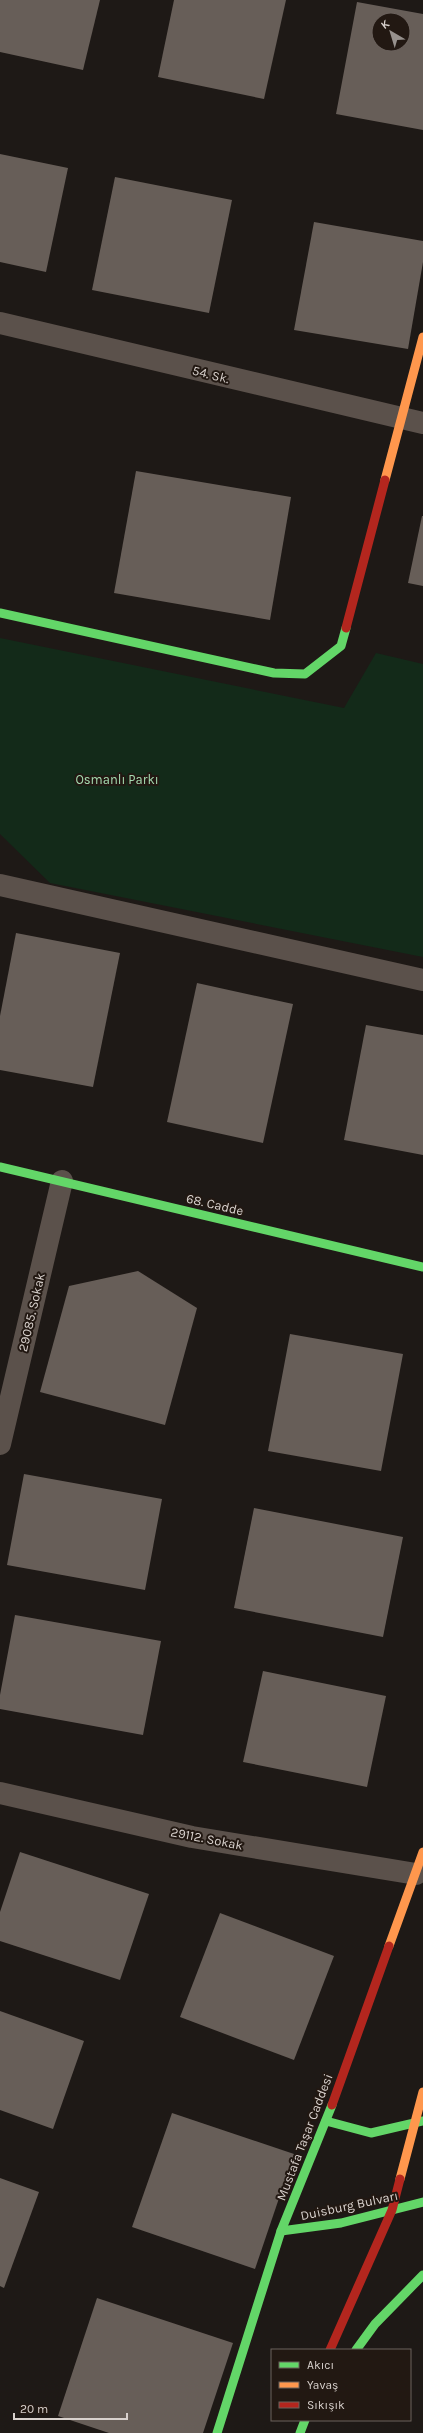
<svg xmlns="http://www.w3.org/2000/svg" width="423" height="2433" font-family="Karla,sans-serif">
<rect width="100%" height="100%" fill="#1e1916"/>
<path fill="#132a19" d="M 0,638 L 344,708 L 376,653 L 423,664 L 423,957 L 50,883 L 0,834 Z"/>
<g fill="#675e58" fill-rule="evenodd">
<path d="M 0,0 L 100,0 L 83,70 L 0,52 Z"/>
<path d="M 174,0 L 286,0 L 264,99 L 158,77 Z"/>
<path d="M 357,2 L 423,14 L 423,130 L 336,114 ZM 379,20 L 403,20 L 403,44 L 379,44 Z"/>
<path d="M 0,154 L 68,168 L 46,272 L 0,262 Z"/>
<path d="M 115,177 L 232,200 L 209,313 L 92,290 Z"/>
<path d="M 314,222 L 423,241 L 423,262 L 408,349 L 294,330 Z"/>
<path d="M 136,471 L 291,497 L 270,620 L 114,593 Z"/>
<path d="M 422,516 L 423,516 L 423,586 L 408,583 Z"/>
<path d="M 16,933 L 120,953 L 93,1087 L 0,1070 L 0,1016 Z"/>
<path d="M 197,983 L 293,1004 L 263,1143 L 167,1122 Z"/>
<path d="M 366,1025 L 423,1035 L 423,1155 L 344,1140 Z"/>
<path d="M 138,1271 L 197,1308 L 165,1425 L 40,1392 L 69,1286 Z"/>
<path d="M 290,1334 L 403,1354 L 381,1471 L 268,1451 Z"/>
<path d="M 24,1474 L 162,1499 L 145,1590 L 7,1565 Z"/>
<path d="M 254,1508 L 403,1537 L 383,1637 L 234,1608 Z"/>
<path d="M 15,1615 L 161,1641 L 143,1735 L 0,1709 L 0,1695 Z"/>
<path d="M 263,1671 L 386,1696 L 367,1787 L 243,1762 Z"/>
<path d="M 20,1852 L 149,1894 L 120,1980 L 0,1941 L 0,1912 Z"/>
<path d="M 220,1913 L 334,1956 L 294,2060 L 180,2017 Z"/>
<path d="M 0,2011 L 84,2041 L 53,2129 L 0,2110 Z"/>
<path d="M 172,2113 L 294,2154 L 255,2269 L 132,2227 Z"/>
<path d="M 0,2178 L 39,2192 L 4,2288 L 0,2286 Z"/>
<path d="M 97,2298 L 233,2343 L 203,2433 L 109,2433 L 58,2416 Z"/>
</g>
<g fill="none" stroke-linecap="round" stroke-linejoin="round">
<g stroke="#5b514b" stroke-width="22">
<path d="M 0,323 L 423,423"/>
<path d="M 0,885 L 423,980"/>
<path d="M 0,1444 L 62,1181"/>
<path d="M 0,1793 L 192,1837 L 416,1874"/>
</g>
<g stroke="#63d668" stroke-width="9">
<path d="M 0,613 L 274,673 L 305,674 L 341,646 L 346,628"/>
<path d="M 0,1167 L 423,1267"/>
<path d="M 326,2121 L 371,2133 L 423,2121"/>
<path d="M 281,2231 L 341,2223 L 423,2202"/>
<path d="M 356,2350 L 375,2324 L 423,2275"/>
<path d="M 217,2433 L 281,2231 L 332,2105"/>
<path d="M 300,2433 L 305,2420"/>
</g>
<g stroke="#ff974d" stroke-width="9">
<path d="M 385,480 L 423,337"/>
<path d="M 389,1946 L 423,1852"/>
<path d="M 400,2179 L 423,2092"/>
</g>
<g stroke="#b3261e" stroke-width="9">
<path d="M 346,628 L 385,480"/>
<path d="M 332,2105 L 389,1946"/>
<path d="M 330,2350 L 392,2210 L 400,2179"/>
</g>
</g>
<g text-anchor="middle" stroke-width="4" stroke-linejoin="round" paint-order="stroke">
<g font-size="13" fill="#d8d1cd" stroke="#221812">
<text transform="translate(211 374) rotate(14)" y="5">54. Sk.</text>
<text transform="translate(215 1204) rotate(13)" y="5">68. Cadde</text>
<text transform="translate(31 1312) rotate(-77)" y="5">29085. Sokak</text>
<text transform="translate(207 1838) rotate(11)" y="5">29112. Sokak</text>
<text transform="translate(304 2137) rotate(-69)" y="5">Mustafa Taşar Caddesi</text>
<text transform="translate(349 2205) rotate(-12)" y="5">Duisburg Bulvarı</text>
</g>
<g font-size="13" fill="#a6dcb1" stroke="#221812">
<text x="117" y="784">Osmanlı Parkı</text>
</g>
</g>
<rect x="271" y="2349" width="140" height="72" fill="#221812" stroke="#6b625d"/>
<rect x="279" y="2362" width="20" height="6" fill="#63d668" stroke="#6b625d"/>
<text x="307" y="2369" font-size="12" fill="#d8d1cd">Akıcı</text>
<rect x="279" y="2382" width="20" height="6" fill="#ff974d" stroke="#6b625d"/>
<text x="307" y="2389" font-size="12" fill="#d8d1cd">Yavaş</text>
<rect x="279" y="2402" width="20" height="6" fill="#b3261e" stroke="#6b625d"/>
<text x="307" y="2409" font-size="12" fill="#d8d1cd">Sıkışık</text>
<g transform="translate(391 32) rotate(322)"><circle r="19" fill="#221812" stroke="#6b625d"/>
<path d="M0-3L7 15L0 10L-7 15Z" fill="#97918d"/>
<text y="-6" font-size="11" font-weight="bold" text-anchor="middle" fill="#d8d1cd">K</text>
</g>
<path d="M14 2413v6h113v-6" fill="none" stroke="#d8d1cd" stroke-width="2"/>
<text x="20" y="2413" font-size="12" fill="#d8d1cd" stroke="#221812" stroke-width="3" paint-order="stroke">20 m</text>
</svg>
